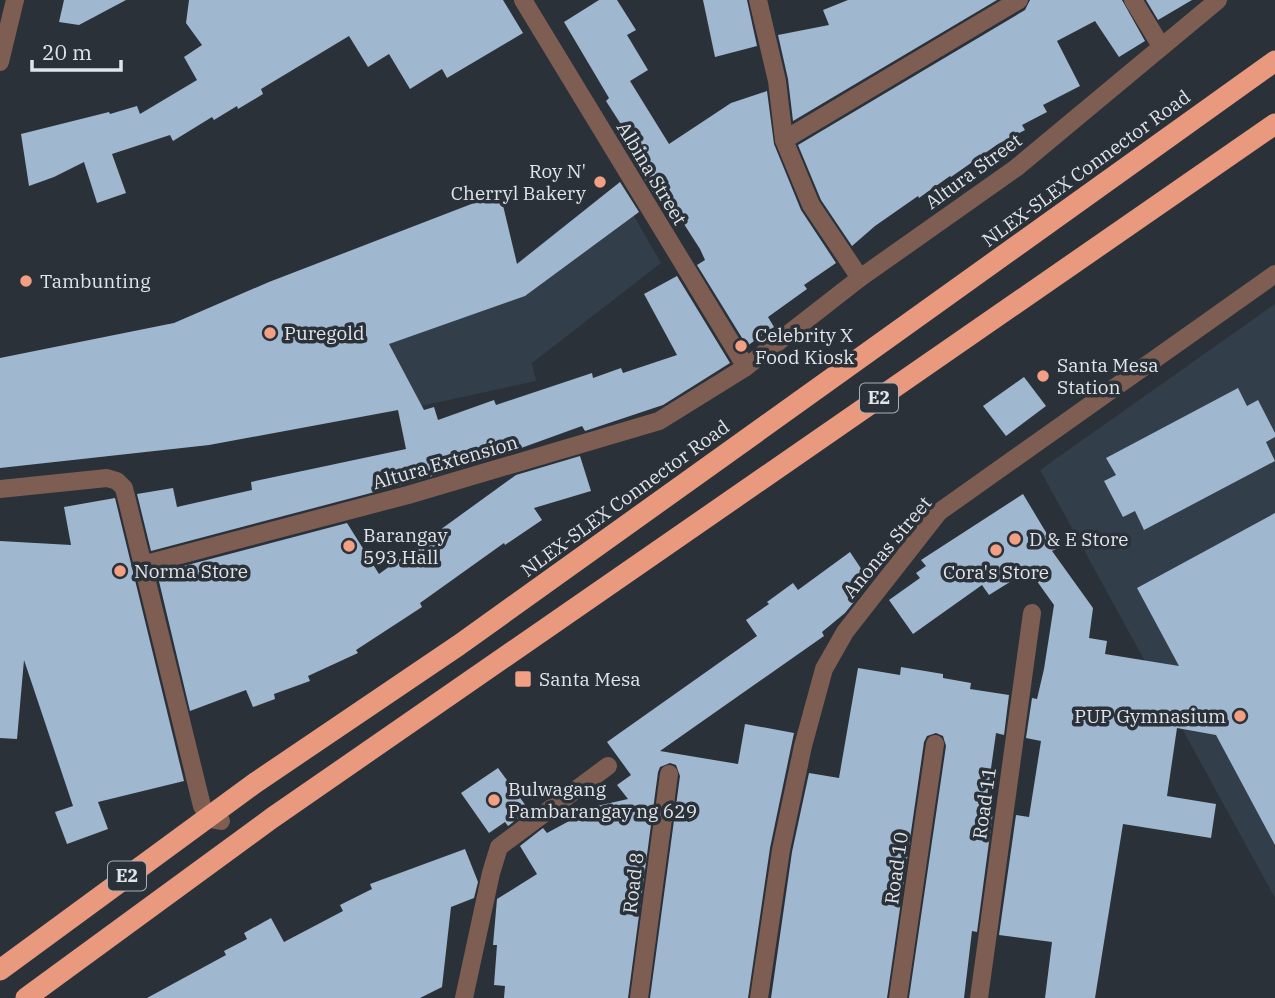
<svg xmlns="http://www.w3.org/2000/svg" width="1275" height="998" font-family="'IBM Plex Serif',serif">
<rect width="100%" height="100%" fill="#2a3139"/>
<g fill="#323e4a">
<path d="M 616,185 L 661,263 L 532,363 L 536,381 L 421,406 L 210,445 L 0,468 L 0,358 L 174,323 L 269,282 L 500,193 L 517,263 Z"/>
<path d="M 1275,304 L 1275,898 L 1040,470 Z"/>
</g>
<g fill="#9fb7cf">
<path d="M 64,0 L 126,0 L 79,25 L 59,22 Z"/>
<path d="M 189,0 L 503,0 L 523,33 L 447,78 L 442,69 L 410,89 L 389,54 L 368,67 L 349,36 L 261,89 L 263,94 L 238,109 L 237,106 L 214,120 L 212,117 L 173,141 L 170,135 L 112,154 L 126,193 L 97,203 L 84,162 L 54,177 L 29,186 L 21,134 L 109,112 L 110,114 L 137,106 L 140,114 L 197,80 L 184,57 L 202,45 L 186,23 Z"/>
<path d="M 599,0 L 617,0 L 636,30 L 627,35 L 648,70 L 630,81 L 669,144 L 731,103 L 767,91 L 774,144 L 801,210 L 836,263 L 804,285 L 807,289 L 768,317 L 774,327 L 747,346 L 697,265 L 705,260 L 700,249 L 664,193 L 657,199 L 638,168 L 645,162 L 606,101 L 609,98 L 564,22 Z"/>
<path d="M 703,0 L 747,0 L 757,46 L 715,57 Z"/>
<path d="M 848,0 L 997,0 L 793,121 L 788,79 L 778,35 L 829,25 L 823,10 Z"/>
<path d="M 1030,0 L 1122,0 L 1145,41 L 1119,57 L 1095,21 L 1057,41 L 1080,86 L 1043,105 L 1047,112 L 1022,125 L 1025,130 L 998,144 L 951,177 L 950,176 L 919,198 L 918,196 L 875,226 L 852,246 L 821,200 L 798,145 L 1025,10 Z"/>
<path d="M 1146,0 L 1192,0 L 1158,20 Z"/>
<path d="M 620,182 L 639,212 L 525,296 L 389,344 L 424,410 L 434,407 L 438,420 L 494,400 L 496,405 L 592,373 L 593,378 L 621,368 L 623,373 L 677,355 L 644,294 L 677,276 L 730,363 L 663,405 L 585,431 L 582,426 L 491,459 L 405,484 L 151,551 L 137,494 L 173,488 L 177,507 L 252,490 L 251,482 L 406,449 L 398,410 L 209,445 L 0,468 L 0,358 L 174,323 L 269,282 L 500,193 L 517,264 Z"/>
<path d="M 1024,377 L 1046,406 L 1006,436 L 983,406 Z"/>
<path d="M 1238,388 L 1247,406 L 1258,400 L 1275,433 L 1275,437 L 1266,442 L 1275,461 L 1144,530 L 1135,511 L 1123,517 L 1104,481 L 1116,475 L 1106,458 Z"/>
<path d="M 580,456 L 591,491 L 534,508 L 542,520 L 505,545 L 504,543 L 420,603 L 422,607 L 356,650 L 358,653 L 308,676 L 310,681 L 274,694 L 275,699 L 253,707 L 246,690 L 190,711 L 157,573 L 347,523 L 379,574 L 516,475 Z"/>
<path d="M 1023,494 L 1056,549 L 1052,551 L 1093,608 L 1089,638 L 1107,641 L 1105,654 L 1179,666 L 1137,588 L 1275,513 L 1275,845 L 1216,735 L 1177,728 L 1167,796 L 1216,804 L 1211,838 L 1123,824 L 1095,998 L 1045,998 L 1052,942 L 999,935 L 1016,815 L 1029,817 L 1041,741 L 1026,738 L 1032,698 L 1037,699 L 1044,669 L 1054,605 L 1029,570 L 989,595 L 982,585 L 913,634 L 889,600 L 920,578 L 916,573 L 926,566 L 921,560 Z"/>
<path d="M 115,498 L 184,781 L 98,802 L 108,829 L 67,844 L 55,812 L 73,806 L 24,660 L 17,739 L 0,738 L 0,541 L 71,545 L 64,507 Z"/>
<path d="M 850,552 L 870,582 L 845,613 L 822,632 L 824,636 L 660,751 L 738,764 L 745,724 L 794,733 L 770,848 L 748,998 L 650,998 L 680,776 L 676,765 L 670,763 L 660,767 L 658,772 L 628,998 L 504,998 L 505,986 L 494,985 L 497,945 L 493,945 L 497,899 L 537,874 L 520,846 L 543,828 L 547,833 L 597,806 L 628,799 L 617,785 L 631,775 L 607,742 L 757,636 L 746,620 L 769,604 L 767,602 L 793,583 L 798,590 Z"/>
<path d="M 901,667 L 943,674 L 943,678 L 971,683 L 970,689 L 1009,695 L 1004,735 L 996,733 L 985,811 L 993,812 L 977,932 L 972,931 L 964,998 L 909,998 L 946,746 L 943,736 L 936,733 L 927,736 L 924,742 L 887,998 L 771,998 L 792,852 L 809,773 L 839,778 L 858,668 L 900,675 Z"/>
<path d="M 498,768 L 529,810 L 508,826 L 505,822 L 489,833 L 461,793 Z"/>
<path d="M 465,849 L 478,882 L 474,898 L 451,907 L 442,987 L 420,998 L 147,998 L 226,955 L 224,951 L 247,939 L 244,933 L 271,918 L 284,942 L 343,911 L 340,905 L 372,889 L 370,884 Z"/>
</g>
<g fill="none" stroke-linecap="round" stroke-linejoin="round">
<g stroke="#7e5d52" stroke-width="18">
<path d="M 523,0 L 746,367"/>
<path d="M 758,0 L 777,81 L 784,140 L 811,205 L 860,278"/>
<path d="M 1133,0 L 1161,46"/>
<path d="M 0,62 L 15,0"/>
<path d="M 784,140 L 1019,0"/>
<path d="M 0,489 L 107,478 L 117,481 L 124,488 L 202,806 L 210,819 L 221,821"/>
<path d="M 142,565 L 408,495 L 659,421 L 746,367 L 860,278 L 1016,168 L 1218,0"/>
<path d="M 464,998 L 491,873 L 499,847 L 608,766"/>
<path d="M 639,998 L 669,774"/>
<path d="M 759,998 L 781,850 L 803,746 L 824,669 L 845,632 L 939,512 L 1275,274"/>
<path d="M 898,998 L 935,744"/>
<path d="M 979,998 L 1032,613"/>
</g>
<g stroke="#e8997e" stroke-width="21">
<path d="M 0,970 L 255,783 L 459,645 L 1275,61"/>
<path d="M 26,998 L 272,818 L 1275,124"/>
</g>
</g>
<g fill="#f39f83" stroke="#2a3139" stroke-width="2.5">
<circle cx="600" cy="182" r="7"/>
<circle cx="26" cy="281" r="7"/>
<circle cx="270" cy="333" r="7"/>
<circle cx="741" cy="346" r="7"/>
<circle cx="1043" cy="376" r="7"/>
<circle cx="1015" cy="539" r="7"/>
<circle cx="349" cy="546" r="7"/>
<circle cx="996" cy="550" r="7"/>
<circle cx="120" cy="571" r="7"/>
<rect x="514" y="670" width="18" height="18" rx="3.5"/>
<circle cx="1240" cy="716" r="7"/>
<circle cx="494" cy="800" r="7"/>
</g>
<g text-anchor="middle" stroke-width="7" stroke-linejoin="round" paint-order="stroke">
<g fill="#2a3139" stroke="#aaafb5" stroke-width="2">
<rect x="860" y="383.5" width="38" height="29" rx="5"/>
<rect x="108" y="861.5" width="38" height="29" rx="5"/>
</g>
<g font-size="18" font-weight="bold" fill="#e1e5ea">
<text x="879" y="404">E2</text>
<text x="127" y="882">E2</text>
</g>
<g font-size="19" fill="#e1e5ea" stroke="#2a3139">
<text transform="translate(1086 168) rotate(-36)" y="7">NLEX-SLEX Connector Road</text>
<text transform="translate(973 171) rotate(-36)" y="7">Altura Street</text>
<text transform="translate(652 173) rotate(59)" y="7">Albina Street</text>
<text transform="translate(445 462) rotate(-16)" y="7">Altura Extension</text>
<text transform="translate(625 498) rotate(-36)" y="7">NLEX-SLEX Connector Road</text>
<text transform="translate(887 547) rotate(-50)" y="7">Anonas Street</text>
<text transform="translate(984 803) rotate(-82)" y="7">Road 11</text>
<text transform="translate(896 868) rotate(-82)" y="7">Road 10</text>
<text transform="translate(633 883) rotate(-83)" y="7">Road 8</text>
</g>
<g font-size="19" fill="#e1e5ea" stroke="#2a3139" text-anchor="start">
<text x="586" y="178" text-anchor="end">Roy N'<tspan x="586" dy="22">Cherryl Bakery</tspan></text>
<text x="40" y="288">Tambunting</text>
<text x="284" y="340">Puregold</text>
<text x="755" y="342">Celebrity X<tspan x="755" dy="22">Food Kiosk</tspan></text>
<text x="1057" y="372">Santa Mesa<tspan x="1057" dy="22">Station</tspan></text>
<text x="363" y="542">Barangay<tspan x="363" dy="22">593 Hall</tspan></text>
<text x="1029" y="546">D &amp; E Store</text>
<text x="134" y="578">Norma Store</text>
<text x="996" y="579" text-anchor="middle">Cora's Store</text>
<text x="539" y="686">Santa Mesa</text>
<text x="1226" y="723" text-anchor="end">PUP Gymnasium</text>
<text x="508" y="796">Bulwagang<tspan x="508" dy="22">Pambarangay ng 629</tspan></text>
</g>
</g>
<path d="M32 60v10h89v-10" fill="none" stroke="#e1e5ea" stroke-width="3.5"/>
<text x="42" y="60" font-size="21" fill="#e1e5ea" stroke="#2a3139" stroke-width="5" paint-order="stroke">20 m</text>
</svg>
